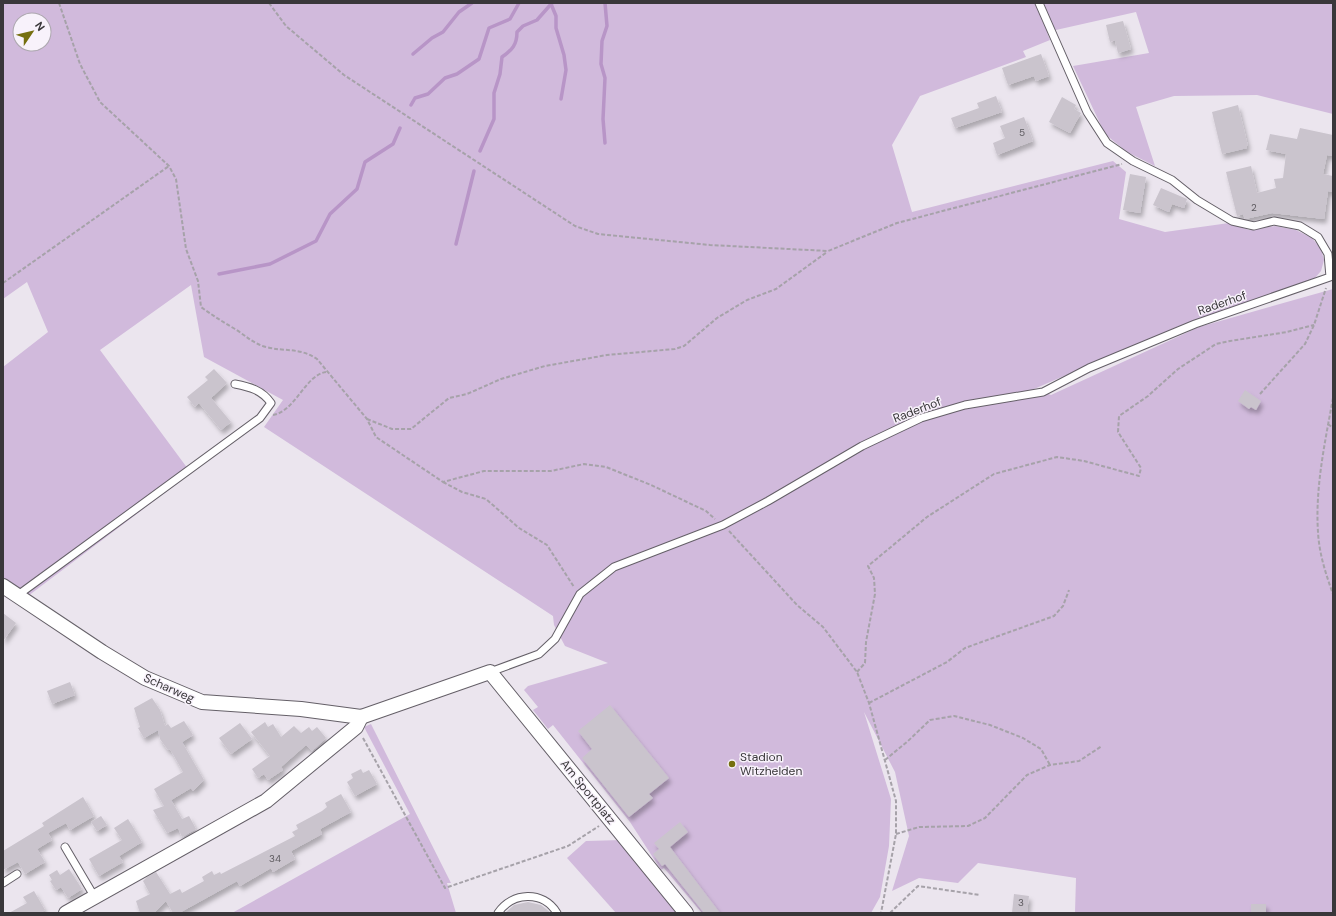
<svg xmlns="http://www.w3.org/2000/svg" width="1336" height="916" font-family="'DM Sans',sans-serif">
<defs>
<filter id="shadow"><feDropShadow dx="2.5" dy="4.5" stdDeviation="2" flood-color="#0004"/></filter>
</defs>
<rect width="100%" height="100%" fill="#ebe5ee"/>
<g fill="#d1badc" fill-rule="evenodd">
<path d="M 3,3 L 1333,3 L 1333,114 L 1257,95 L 1174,96 L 1136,107 L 1155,166 L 1127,152 L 1105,134 L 1073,66 L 1149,53 L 1136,12 L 1047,32 L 1050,40 L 1023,51 L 1026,57 L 920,96 L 892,145 L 912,212 L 1113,161 L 1126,172 L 1119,219 L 1165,232 L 1229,223 L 1249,230 L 1275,226 L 1296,230 L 1312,238 L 1321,249 L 1324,260 L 1321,271 L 1314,279 L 1177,327 L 1034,389 L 1051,395 L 1199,327 L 1333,289 L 1333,913 L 1075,913 L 1076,878 L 978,863 L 958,883 L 919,878 L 892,891 L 909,836 L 895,772 L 864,712 L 891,799 L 889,846 L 880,897 L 871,913 L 702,913 L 664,868 L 661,870 L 630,822 L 553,725 L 548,729 L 533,710 L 538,707 L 524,690 L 528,686 L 608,663 L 565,646 L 554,625 L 553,616 L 264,427 L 283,400 L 204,357 L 191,285 L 100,350 L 191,473 L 28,596 L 3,582 L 3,367 L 48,332 L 27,282 L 3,299 ZM 20,20 L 44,20 L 44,44 L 20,44 Z"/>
<path d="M 371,724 L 451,883 L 447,883 L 456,913 L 232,913 L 410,814 L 364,727 Z"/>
<path d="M 622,840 L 680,913 L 616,913 L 567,858 L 586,841 Z"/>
</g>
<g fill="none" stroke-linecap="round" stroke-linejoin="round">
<g stroke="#b895c7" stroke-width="3.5">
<path d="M 551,4 L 556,16 L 556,28 L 564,55 L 566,70 L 561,99"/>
<path d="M 413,54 L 432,38 L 443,32 L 459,12 L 472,3"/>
<path d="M 411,105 L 415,98 L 428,94 L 445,78 L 457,74 L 479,59 L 489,28 L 510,19 L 519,3"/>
<path d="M 605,143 L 603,119 L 605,78 L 601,64 L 602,41 L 607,26 L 605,3"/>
<path d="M 480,151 L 494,119 L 494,93 L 500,74 L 502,57 C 512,50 517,45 517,32 L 523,26 L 537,20 L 552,3"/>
<path d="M 456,244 L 474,171"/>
<path d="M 219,274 L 270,264 L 316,241 L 330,214 L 357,189 L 365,162 L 393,144 L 400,128"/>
</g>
</g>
<g fill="#cac4cd" filter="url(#shadow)">
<path d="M 1123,21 L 1131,49 L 1118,53 L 1115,40 L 1110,42 L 1106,25 Z"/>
<path d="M 1041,54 L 1049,76 L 1036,81 L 1034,76 L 1008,85 L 1002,68 Z"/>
<path d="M 996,96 L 1002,112 L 955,128 L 951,118 L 979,108 L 977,103 Z"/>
<path d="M 1062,97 L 1076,105 L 1074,109 L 1081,113 L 1070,133 L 1049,122 Z"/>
<path d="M 1238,105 L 1248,146 L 1246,145 L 1247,148 L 1222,154 L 1212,112 Z"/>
<path d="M 1024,117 L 1033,141 L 997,155 L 993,143 L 1005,138 L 1000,126 Z"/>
<path d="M 1300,128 L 1333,135 L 1333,156 L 1327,155 L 1323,174 L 1333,176 L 1333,192 L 1328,191 L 1324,219 L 1272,213 L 1245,219 L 1243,214 L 1237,216 L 1226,172 L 1251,166 L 1257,193 L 1276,188 L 1274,179 L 1283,178 L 1286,154 L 1266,150 L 1270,134 L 1297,139 Z"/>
<path d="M 1130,174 L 1146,177 L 1140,213 L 1123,210 Z"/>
<path d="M 1161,188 L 1187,199 L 1184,208 L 1172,204 L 1169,212 L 1153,205 Z"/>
<path d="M 214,369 L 227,383 L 211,398 L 231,422 L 221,430 L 199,403 L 195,407 L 187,397 L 208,380 L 205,377 Z"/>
<path d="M 1245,390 L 1261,401 L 1256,410 L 1251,407 L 1249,409 L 1238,401 Z"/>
<path d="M 3,613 L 16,623 L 3,641 Z"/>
<path d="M 70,682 L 75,695 L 52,704 L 47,691 Z"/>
<path d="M 152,698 L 160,710 L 165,726 L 168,724 L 171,728 L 184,721 L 193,735 L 182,742 L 204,780 L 193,791 L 191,788 L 171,800 L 182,819 L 189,816 L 196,829 L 182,837 L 178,828 L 167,833 L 153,810 L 164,806 L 154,789 L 183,772 L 170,749 L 168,750 L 160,739 L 158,730 L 144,738 L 138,728 L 140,727 L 134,708 Z"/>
<path d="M 610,705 L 669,778 L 649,794 L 653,798 L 629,817 L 582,758 L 592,749 L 578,731 Z"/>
<path d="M 265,722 L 268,727 L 273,724 L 281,737 L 294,726 L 301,733 L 309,727 L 312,731 L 317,727 L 326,738 L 312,751 L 306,745 L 281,767 L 283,770 L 268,780 L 264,774 L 258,778 L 252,769 L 270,756 L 251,732 Z"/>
<path d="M 240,723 L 252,739 L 231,754 L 219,738 Z"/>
<path d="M 361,769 L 363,773 L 369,770 L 377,784 L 355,796 L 347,782 L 353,778 L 351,774 Z"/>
<path d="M 341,794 L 351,812 L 320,829 L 322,834 L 291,851 L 295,859 L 273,872 L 271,868 L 240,886 L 237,881 L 179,913 L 173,913 L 166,901 L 154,913 L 140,913 L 136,901 L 150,894 L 143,881 L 147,877 L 156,872 L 170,894 L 180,889 L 182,893 L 204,881 L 202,877 L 212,871 L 214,875 L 220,872 L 221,874 L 295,836 L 292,832 L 298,829 L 296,825 L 322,811 L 327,807 L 325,803 Z"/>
<path d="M 83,797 L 94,816 L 70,830 L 66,823 L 48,833 L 52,840 L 37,849 L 45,862 L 25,874 L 18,862 L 3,870 L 3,851 L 44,826 L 42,823 Z"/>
<path d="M 101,816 L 107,825 L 97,831 L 91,822 Z"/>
<path d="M 128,819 L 142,842 L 119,856 L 123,862 L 99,876 L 89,859 L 122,840 L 114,828 Z"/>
<path d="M 680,822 L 688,832 L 670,847 L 720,913 L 704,913 L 665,864 L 662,866 L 653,854 L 659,849 L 654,843 Z"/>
<path d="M 69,869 L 82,889 L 68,898 L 61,887 L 56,890 L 50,881 L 52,880 L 49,875 L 57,870 L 60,875 Z"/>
<path d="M 34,891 L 45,910 L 40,913 L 9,913 L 27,903 L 23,897 Z"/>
<path d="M 1014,894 L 1029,896 L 1027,913 L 1012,913 Z"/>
<path d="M 528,902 L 541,905 L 551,913 L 505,913 L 514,905 Z"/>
<rect x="1251" y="904" width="15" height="9"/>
</g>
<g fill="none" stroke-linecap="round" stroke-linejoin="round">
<g stroke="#645f67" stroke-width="9">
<g id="service">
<path d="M 18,595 L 260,418 L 271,403 C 262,390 250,387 235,384"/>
<path d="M 490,672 L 539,654 L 555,639 L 580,594 L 614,567 L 723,525 L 768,501 L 862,446 L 921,418 L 965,405 L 1043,392 L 1089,368 L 1195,324 L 1330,277 L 1328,254 L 1318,237 L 1300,226 L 1274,221 L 1254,226 L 1232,221 L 1197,200 L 1172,180 L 1133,161 L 1107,143 L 1087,112 L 1039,3"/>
<path d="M 65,847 L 94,896"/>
<path d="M 3,883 L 17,874"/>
<path d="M 498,913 C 512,892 543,890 557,913"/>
</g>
</g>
<g stroke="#645f67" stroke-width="16">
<g id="minor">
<path d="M 3,586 L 102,652 L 145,678 L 202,702 L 301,709 L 361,717 L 490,672 L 686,913"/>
<path d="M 66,913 L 266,801 L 356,727 L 361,717"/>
</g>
</g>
<g stroke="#a6a2a9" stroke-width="2" stroke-dasharray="4 2" stroke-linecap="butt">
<path d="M 59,3 L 80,64 L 100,102 L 169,166 L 176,179 L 186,249 L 198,281 L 201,307 C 212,315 223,322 235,329 C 246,336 254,344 266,347 C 285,352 299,347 317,359 L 367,419 L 376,437 L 443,482 L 484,471 L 551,471 L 584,464 L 606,467 L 651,485 L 706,511 L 715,519"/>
<path d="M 269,3 L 286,26 L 344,75 L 575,226 L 598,234 L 710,245 L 828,251 L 897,223 L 1122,164"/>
<path d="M 3,283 L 169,166"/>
<path d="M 1260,394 L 1305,344 L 1314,325 L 1326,288"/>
<path d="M 1333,398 C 1325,442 1315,488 1318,532 C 1319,553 1326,575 1333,594"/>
<path d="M 273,415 C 296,411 305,375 326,372"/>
<path d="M 367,419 L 392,429 L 411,429 L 449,398 L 467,394 L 501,379 L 545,366 L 607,355 L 675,349 L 684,346 L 717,318 L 747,300 L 776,289 L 827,252"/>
<path d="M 1328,424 L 1333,428"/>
<path d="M 443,482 L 462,492 L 486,499 L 519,528 L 547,545 L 574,587"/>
<path d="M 729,531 L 797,605 L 823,627 L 857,672 L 869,703 L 896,801 L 896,834 L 881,913"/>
<path d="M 857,672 L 865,663 L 866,642 L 875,594 L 874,578 L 868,566 L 927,517 L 994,474 L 1057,457 L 1084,461 L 1139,476 L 1141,468 L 1118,432 L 1119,416 L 1148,396 L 1178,369 L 1216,344 L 1230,341 L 1287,332 L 1314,325"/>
<path d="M 869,703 L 947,662 L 965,648 L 1054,616 L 1063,606 L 1069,590"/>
<path d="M 363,738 L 445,888 L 568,846 L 599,826"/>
<path d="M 885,760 L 908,741 L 930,720 L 954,716 L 990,725 L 1023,738 L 1041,749 L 1050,765"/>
<path d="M 896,834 L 919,827 L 968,826 L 985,818 L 1027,775 L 1050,765 L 1079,761 L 1102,746"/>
<path d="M 890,913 L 918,886 L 980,895"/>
</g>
<use href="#service" stroke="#fff" stroke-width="7"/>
<use href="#minor" stroke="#fff" stroke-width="14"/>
</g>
<circle fill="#756f0f" stroke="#f8f2fb" stroke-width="1.5" cx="732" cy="764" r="4"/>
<g text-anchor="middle" stroke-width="3" stroke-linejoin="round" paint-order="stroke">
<g font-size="10" fill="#5d5a5f">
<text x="1022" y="136">5</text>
<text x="1254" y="211">2</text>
<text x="275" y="862">34</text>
<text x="1021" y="906">3</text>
</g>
<g font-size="12" fill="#39373a" stroke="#f8f2fb">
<text transform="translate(1222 303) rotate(-19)" y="4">Raderhof</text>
<text transform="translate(917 410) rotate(-21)" y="4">Raderhof</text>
<text transform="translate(169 688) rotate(24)" y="4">Scharweg</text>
<text transform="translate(588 792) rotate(51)" y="4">Am Sportplatz</text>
</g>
<g font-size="12" fill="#39373a" stroke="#f8f2fb" text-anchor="start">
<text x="740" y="761">Stadion<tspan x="740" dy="14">Witzhelden</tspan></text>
</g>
</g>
<rect width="1336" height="916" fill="none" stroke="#39373a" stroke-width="8"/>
<g transform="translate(32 32) rotate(55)"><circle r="19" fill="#f8f2fb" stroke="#aca7ae"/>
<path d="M0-3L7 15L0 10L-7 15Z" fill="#756f0f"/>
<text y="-6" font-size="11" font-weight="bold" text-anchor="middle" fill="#39373a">N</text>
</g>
</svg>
